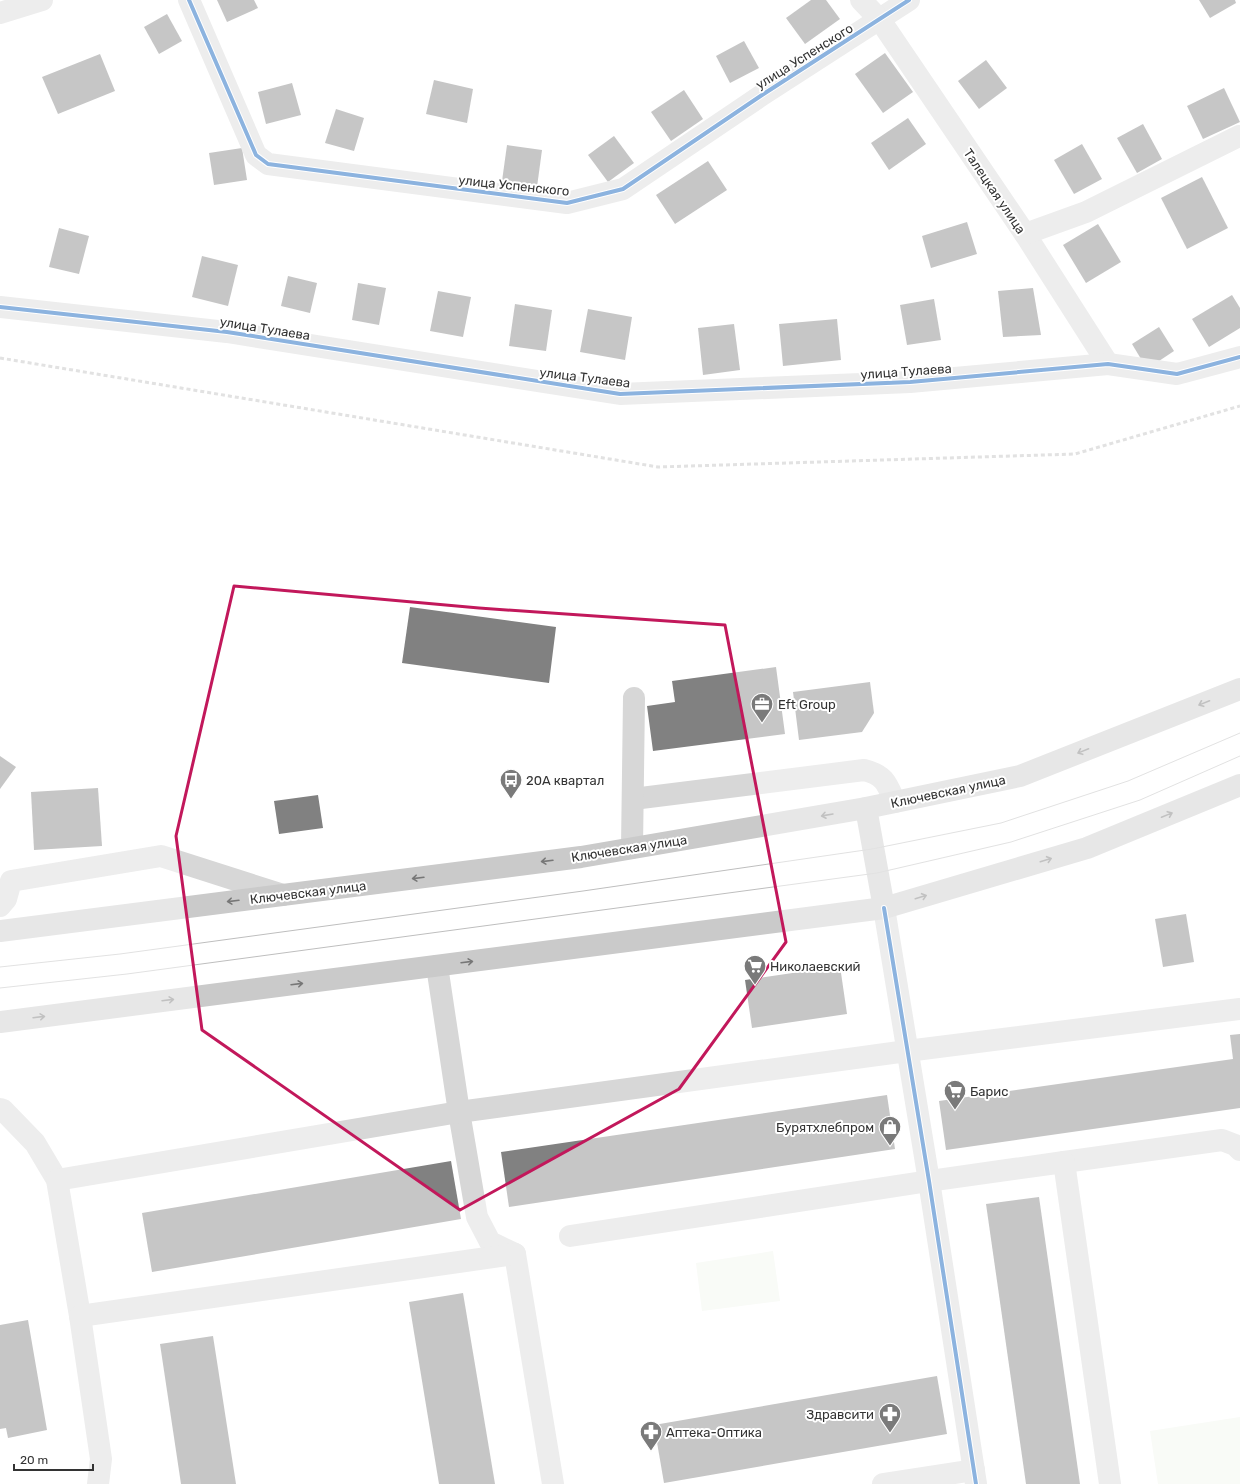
<svg xmlns="http://www.w3.org/2000/svg" width="1240" height="1484" font-family="Rubik,sans-serif">
<rect width="100%" height="100%" fill="#fff"/>
<g fill="#f1f5ed">
<path d="M 773,1251 L 780,1301 L 702,1311 L 696,1263 Z"/>
<path d="M 1240,1417 L 1240,1484 L 1158,1484 L 1150,1431 Z"/>
</g>
<g fill="#818181">
<path d="M 217,0 L 254,0 L 258,8 L 227,22 Z"/>
<path d="M 811,0 L 826,0 L 840,19 L 805,44 L 786,18 Z"/>
<path d="M 1199,0 L 1235,0 L 1236,3 L 1210,18 Z"/>
<path d="M 167,14 L 182,41 L 159,54 L 144,27 Z"/>
<path d="M 744,41 L 759,68 L 730,83 L 716,56 Z"/>
<path d="M 885,53 L 913,92 L 883,113 L 855,74 Z"/>
<path d="M 100,54 L 115,91 L 58,114 L 42,77 Z"/>
<path d="M 986,60 L 1007,88 L 979,109 L 958,81 Z"/>
<path d="M 434,80 L 473,89 L 467,123 L 426,114 Z"/>
<path d="M 292,83 L 301,115 L 266,124 L 258,92 Z"/>
<path d="M 1224,88 L 1240,122 L 1203,139 L 1187,106 Z"/>
<path d="M 684,90 L 703,119 L 671,141 L 651,112 Z"/>
<path d="M 336,109 L 364,118 L 354,151 L 325,143 Z"/>
<path d="M 908,118 L 926,144 L 889,170 L 871,143 Z"/>
<path d="M 1143,124 L 1162,159 L 1137,173 L 1117,138 Z"/>
<path d="M 614,136 L 634,163 L 608,182 L 588,155 Z"/>
<path d="M 1082,144 L 1102,179 L 1074,194 L 1054,160 Z"/>
<path d="M 507,145 L 542,150 L 537,187 L 502,181 Z"/>
<path d="M 242,148 L 247,180 L 214,185 L 209,153 Z"/>
<path d="M 708,161 L 727,190 L 675,224 L 656,195 Z"/>
<path d="M 1202,177 L 1228,228 L 1187,249 L 1161,198 Z"/>
<path d="M 967,222 L 977,254 L 931,268 L 922,236 Z"/>
<path d="M 1098,224 L 1121,262 L 1086,283 L 1063,245 Z"/>
<path d="M 59,228 L 89,236 L 79,274 L 49,267 Z"/>
<path d="M 202,256 L 238,265 L 228,306 L 192,297 Z"/>
<path d="M 288,276 L 317,283 L 310,313 L 281,306 Z"/>
<path d="M 358,283 L 386,288 L 379,325 L 352,320 Z"/>
<path d="M 1033,288 L 1041,335 L 1003,337 L 998,291 Z"/>
<path d="M 438,291 L 471,297 L 463,337 L 430,331 Z"/>
<path d="M 1232,295 L 1240,308 L 1240,328 L 1209,347 L 1192,319 Z"/>
<path d="M 934,299 L 941,340 L 907,345 L 900,305 Z"/>
<path d="M 515,304 L 552,310 L 546,351 L 509,346 Z"/>
<path d="M 588,309 L 632,317 L 625,360 L 580,352 Z"/>
<path d="M 837,319 L 841,360 L 783,366 L 779,324 Z"/>
<path d="M 734,324 L 740,370 L 703,375 L 698,328 Z"/>
<path d="M 1159,327 L 1174,351 L 1147,369 L 1132,344 Z"/>
<path d="M 410,607 L 556,627 L 549,683 L 402,663 Z"/>
<path d="M 776,667 L 785,734 L 653,751 L 647,706 L 675,702 L 672,681 Z"/>
<path d="M 870,682 L 874,713 L 862,732 L 799,740 L 793,692 Z"/>
<path d="M 0,756 L 16,767 L 0,789 Z"/>
<path d="M 98,788 L 102,846 L 34,850 L 31,792 Z"/>
<path d="M 318,795 L 323,828 L 279,834 L 274,801 Z"/>
<path d="M 1186,914 L 1194,962 L 1163,967 L 1155,919 Z"/>
<path d="M 840,966 L 847,1014 L 752,1028 L 745,980 Z"/>
<path d="M 1240,1034 L 1240,1108 L 946,1150 L 939,1101 L 1233,1059 L 1230,1035 Z"/>
<path d="M 887,1095 L 895,1149 L 509,1207 L 501,1152 Z"/>
<path d="M 451,1161 L 461,1219 L 152,1272 L 142,1213 Z"/>
<path d="M 1039,1197 L 1080,1484 L 1026,1484 L 986,1204 Z"/>
<path d="M 463,1293 L 495,1484 L 439,1484 L 409,1302 Z"/>
<path d="M 28,1320 L 47,1430 L 8,1438 L 6,1428 L 0,1429 L 0,1325 Z"/>
<path d="M 213,1336 L 236,1484 L 181,1484 L 160,1344 Z"/>
<path d="M 937,1376 L 947,1434 L 664,1483 L 654,1425 Z"/>
</g>
<g fill="none" stroke-linecap="round" stroke-linejoin="round">
<g stroke="#d7d7d7" stroke-width="22">
<path d="M 189,0 L 256,155 L 268,164 L 567,203 L 623,189 L 762,95 L 909,0"/>
<path d="M 861,0 L 880,20 L 1025,234 L 1108,364"/>
<path d="M 0,13 L 42,0"/>
<path d="M 1025,234 L 1086,212 L 1239,136"/>
<path d="M 0,307 L 227,332 L 620,394 L 910,382 L 1108,364 L 1177,374 L 1240,357"/>
<path d="M 633,799 L 864,770 C 885,775 887,784 895,802"/>
<path d="M 632,848 L 634,698"/>
<path d="M 0,906 L 6,899 L 11,881 L 161,856 L 283,895"/>
<path d="M 884,908 L 929,1181 L 976,1484"/>
<path d="M 437,966 L 459,1112 L 477,1217 L 490,1242 L 515,1254 L 553,1484"/>
<path d="M 0,1109 L 3,1110 L 35,1143 L 57,1180 L 80,1316 L 101,1459 L 98,1484"/>
<path d="M 1064,1162 L 1222,1140 L 1235,1145 L 1240,1150"/>
<path d="M 57,1180 L 459,1112 L 907,1051 L 1240,1009"/>
<path d="M 570,1236 L 929,1181 L 1064,1162 L 1110,1484"/>
<path d="M 80,1316 L 515,1254"/>
<path d="M 883,1484 L 974,1470"/>
</g>
<g stroke="#cacaca" stroke-width="22">
<path d="M 866,808 L 884,908"/>
<path d="M 0,931 L 581,857 L 866,808 L 1020,776 L 1240,689"/>
<path d="M 0,1022 L 884,908 L 1087,848 L 1240,785"/>
</g>
<g stroke="#bebebe" stroke-width="1">
<path d="M 0,967 L 120,954 L 583,891 L 872,849 L 1001,823 L 1128,781 L 1240,733"/>
<path d="M 0,988 L 127,974 L 877,873 L 1011,842 L 1140,800 L 1240,756"/>
</g>
<path stroke="#bebebe" stroke-width="3" stroke-dasharray="4 3" stroke-linecap="butt" d="M 0,358 L 658,467 L 1075,454 L 1240,406"/>
<g stroke="#fff" stroke-width="6">
<g id="cycleway">
<path d="M 189,0 L 256,155 L 268,164 L 567,203 L 623,189 L 762,95 L 909,0"/>
<path d="M 0,307 L 227,332 L 620,394 L 910,382 L 1108,364 L 1177,374 L 1240,357"/>
<path d="M 884,908 L 929,1181 L 976,1484"/>
</g>
</g>
<use href="#cycleway" stroke="#0057b8" stroke-width="4"/>
</g>
<defs><path id="oneway-shaft" d="M-6 0H5M1.5-3L5.5 0L1.5 3" fill="none" stroke-width="1.6" stroke-linecap="round" stroke-linejoin="round"/></defs>
<g stroke="#777">
<use href="#oneway-shaft" transform="translate(1204 703) rotate(158)"/>
<use href="#oneway-shaft" transform="translate(1083 751) rotate(158)"/>
<use href="#oneway-shaft" transform="translate(827 815) rotate(170)"/>
<use href="#oneway-shaft" transform="translate(1167 815) rotate(-22)"/>
<use href="#oneway-shaft" transform="translate(1046 860) rotate(-17)"/>
<use href="#oneway-shaft" transform="translate(547 861) rotate(173)"/>
<use href="#oneway-shaft" transform="translate(418 878) rotate(173)"/>
<use href="#oneway-shaft" transform="translate(921 897) rotate(-17)"/>
<use href="#oneway-shaft" transform="translate(233 901) rotate(173)"/>
<use href="#oneway-shaft" transform="translate(467 962) rotate(-7)"/>
<use href="#oneway-shaft" transform="translate(297 984) rotate(-7)"/>
<use href="#oneway-shaft" transform="translate(168 1000) rotate(-7)"/>
<use href="#oneway-shaft" transform="translate(39 1017) rotate(-7)"/>
</g>
<path d="M0 0H1240V1484H0ZM 234,586 L 479,608 L 725,625 L 786,942 L 679,1089 L 460,1210 L 202,1030 L 176,836 Z" fill="#fff" fill-opacity=".55" fill-rule="evenodd"/>
<path fill="none" stroke="#c2185b" stroke-width="3" stroke-linejoin="round" d="M 234,586 L 479,608 L 725,625 L 786,942 L 679,1089 L 460,1210 L 202,1030 L 176,836 Z"/>
<defs>
<g id="office-pin" transform="scale(1.15)"><path d="M0 17L-7.5 6A9.5 9.5 0 1 1 7.5 6Z" fill="#7a7a7a" stroke="#fff"/><path d="M-6-3h4V-5.5h4V-3h4V5H-6ZM-1-4.5V-3h2v-1.5ZM-6 0V1H6V0Z" fill="#fff"/></g>
<g id="bus-pin" transform="scale(1.15)"><path d="M0 17L-7.5 6A9.5 9.5 0 1 1 7.5 6Z" fill="#7a7a7a" stroke="#fff"/><path d="M-5-6H5V4H4V6H2V4H-2V6H-4V4H-5ZM-3.5-4V0h7V-4ZM-3.5 1.2v1.5H-2V1.2ZM2 1.2v1.5H3.5V1.2Z" fill="#fff"/></g>
<g id="supermarket-pin" transform="scale(1.15)"><path d="M0 17L-7.5 6A9.5 9.5 0 1 1 7.5 6Z" fill="#7a7a7a" stroke="#fff"/><path d="M-6-5.5h2.5l.6 2H6L4.5 2H-2.5L-4.4-4H-6ZM-1.5 3.2a1.3 1.3 0 1 0 .1 0ZM3 3.2a1.3 1.3 0 1 0 .1 0Z" fill="#fff"/></g>
<g id="shop-pin" transform="scale(1.15)"><path d="M0 17L-7.5 6A9.5 9.5 0 1 1 7.5 6Z" fill="#7a7a7a" stroke="#fff"/><path d="M-5-2.5h2.3a2.7 3.5 0 0 1 5.4 0H5L5.5 6h-11ZM-1.5-2.5h3a1.5 2.3 0 0 0-3 0Z" fill="#fff"/></g>
<g id="pharmacy-pin" transform="scale(1.15)"><path d="M0 17L-7.5 6A9.5 9.5 0 1 1 7.5 6Z" fill="#7a7a7a" stroke="#fff"/><path d="M-2-6h4v4h4v4h-4v4h-4v-4h-4v-4h4Z" fill="#fff"/></g>
</defs>
<g fill-rule="evenodd">
<use href="#office-pin" x="762" y="704"/>
<use href="#bus-pin" x="511" y="780"/>
<use href="#supermarket-pin" x="755" y="966"/>
<use href="#supermarket-pin" x="955" y="1091"/>
<use href="#shop-pin" x="890" y="1127"/>
<use href="#pharmacy-pin" x="890" y="1414"/>
<use href="#pharmacy-pin" x="651" y="1432"/>
</g>
<g text-anchor="middle" stroke-width="4" stroke-linejoin="round" paint-order="stroke">
<g font-size="13" fill="#333" stroke="#fff">
<text transform="translate(804 56) rotate(-32)" y="5">улица Успенского</text>
<text transform="translate(514 185) rotate(6)" y="5">улица Успенского</text>
<text transform="translate(995 191) rotate(56)" y="5">Талецкая улица</text>
<text transform="translate(265 328) rotate(9)" y="5">улица Тулаева</text>
<text transform="translate(906 371) rotate(-4)" y="5">улица Тулаева</text>
<text transform="translate(585 377) rotate(7)" y="5">улица Тулаева</text>
<text transform="translate(948 791) rotate(-12)" y="5">Ключевская улица</text>
<text transform="translate(629 848) rotate(-9)" y="5">Ключевская улица</text>
<text transform="translate(308 892) rotate(-7)" y="5">Ключевская улица</text>
</g>
<g font-size="13" fill="#333" stroke="#fff" text-anchor="start">
<text x="778" y="709">Eft Group</text>
<text x="526" y="785">20А квартал</text>
<text x="770" y="971">Николаевский</text>
<text x="970" y="1096">Барис</text>
<text x="874" y="1132" text-anchor="end">Бурятхлебпром</text>
<text x="874" y="1419" text-anchor="end">Здравсити</text>
<text x="666" y="1437">Аптека-Оптика</text>
</g>
</g>
<path d="M14 1464v6h79v-6" fill="none" stroke="#333333" stroke-width="2"/>
<text x="20" y="1464" font-size="12" fill="#333333" stroke="#ffffff" stroke-width="3" paint-order="stroke">20 m</text>
</svg>
